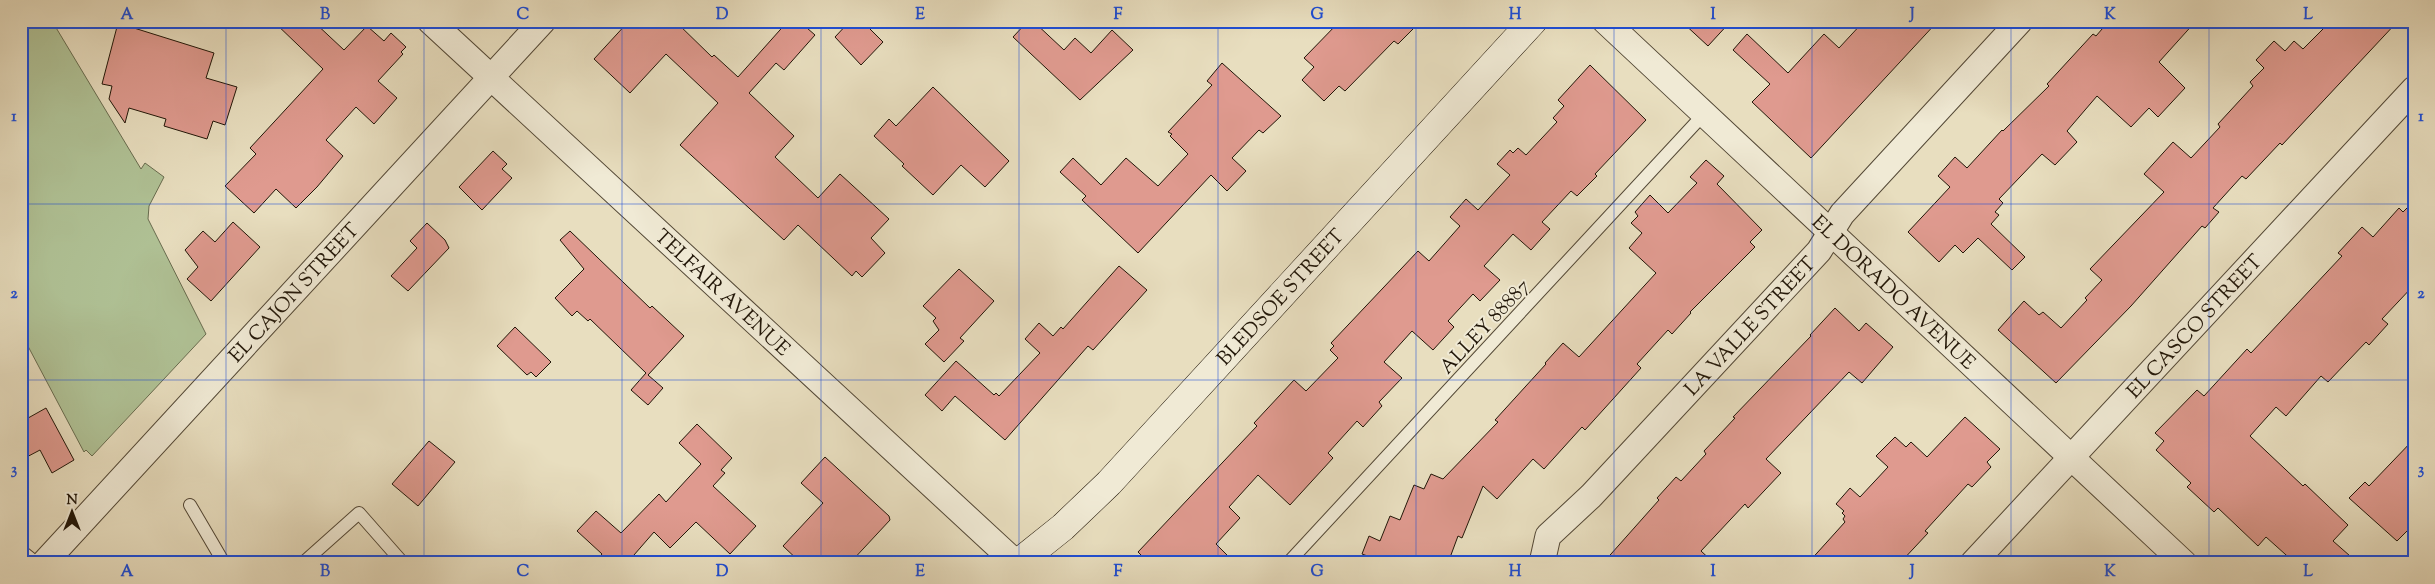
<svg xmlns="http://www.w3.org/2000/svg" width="2435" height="584" font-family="'Sorts Mill Goudy',serif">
<rect width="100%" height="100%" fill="#e8debf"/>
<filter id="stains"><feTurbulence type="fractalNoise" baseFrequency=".004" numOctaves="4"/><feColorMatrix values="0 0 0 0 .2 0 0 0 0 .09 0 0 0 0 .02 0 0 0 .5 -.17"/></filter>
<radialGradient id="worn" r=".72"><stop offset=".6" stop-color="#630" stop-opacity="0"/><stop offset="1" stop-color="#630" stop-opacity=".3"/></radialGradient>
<path fill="#b0c296" stroke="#686c4f" d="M 21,21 L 52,21 L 141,169 L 145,163 L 164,177 L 149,206 L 148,219 L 206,334 L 92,456 L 86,450 L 84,452 L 21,333 Z"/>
<g fill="#df9a8f" stroke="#211608">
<path d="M 273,21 L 313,21 L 344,50 L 367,26 L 384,41 L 391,33 L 406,47 L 401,52 L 403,54 L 378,81 L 397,98 L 374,124 L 356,107 L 326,140 L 343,156 L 317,187 L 296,208 L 276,189 L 254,213 L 225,186 L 256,154 L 250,148 L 323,69 Z"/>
<path d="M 629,21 L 644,21 L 652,29 L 660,21 L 675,21 L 712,57 L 714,55 L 738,77 L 788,21 L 799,21 L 815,35 L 784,70 L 776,63 L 749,93 L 794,136 L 775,157 L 818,198 L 840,174 L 889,219 L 871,238 L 885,253 L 862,277 L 856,271 L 852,276 L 798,225 L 784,240 L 680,145 L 718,103 L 666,54 L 630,93 L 594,59 Z"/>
<path d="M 850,21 L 862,21 L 883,42 L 861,65 L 835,37 Z"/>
<path d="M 1028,21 L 1033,21 L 1064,50 L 1075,38 L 1091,53 L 1112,30 L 1133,50 L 1080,100 L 1013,37 Z"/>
<path d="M 1340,21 L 1421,21 L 1398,44 L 1394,41 L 1345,91 L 1339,86 L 1324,101 L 1302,80 L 1314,67 L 1304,58 Z"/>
<path d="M 1681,21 L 1731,21 L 1708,46 Z"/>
<path d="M 1864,21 L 1938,21 L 1811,158 L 1752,102 L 1770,84 L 1733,50 L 1747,34 L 1788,73 L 1824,34 L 1839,48 Z"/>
<path d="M 2109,21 L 2196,21 L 2159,62 L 2185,88 L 2158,117 L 2149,108 L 2131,127 L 2097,96 L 2067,131 L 2077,142 L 2055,165 L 2042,154 L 1999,199 L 2003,203 L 1995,212 L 1999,215 L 1991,224 L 2025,257 L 2012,270 L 1978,238 L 1963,253 L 1955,245 L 1939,262 L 1908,232 L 1950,187 L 1938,176 L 1955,157 L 1967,168 L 2002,130 L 2003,131 L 2049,86 L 2047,84 L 2093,34 L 2096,36 Z"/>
<path d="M 2331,21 L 2398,21 L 2282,145 L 2280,143 L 2246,179 L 2242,176 L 2213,208 L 2219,212 L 2205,228 L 2202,226 L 2131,306 L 2056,383 L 1998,330 L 2024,301 L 2039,315 L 2043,312 L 2061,328 L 2087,300 L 2085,298 L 2102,280 L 2090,269 L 2164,192 L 2144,174 L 2173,142 L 2191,158 L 2220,127 L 2218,124 L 2253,86 L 2250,82 L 2264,68 L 2256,60 L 2274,41 L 2285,51 L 2294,41 L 2303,49 Z"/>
<path d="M 118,23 L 214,53 L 206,78 L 237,87 L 225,125 L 213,121 L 207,139 L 164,126 L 166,119 L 129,108 L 125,123 L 109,99 L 112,86 L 102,84 Z"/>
<path d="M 1222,63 L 1281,116 L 1263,133 L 1259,130 L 1232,158 L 1246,171 L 1227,191 L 1211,175 L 1138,253 L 1082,200 L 1086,196 L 1060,172 L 1073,158 L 1101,185 L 1126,158 L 1158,186 L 1188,154 L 1170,136 L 1172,134 L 1168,132 L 1212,85 L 1207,81 Z"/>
<path d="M 1590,65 L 1646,120 L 1595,174 L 1597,176 L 1577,196 L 1571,191 L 1542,222 L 1550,229 L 1531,250 L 1513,234 L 1484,266 L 1500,280 L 1480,301 L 1473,294 L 1448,321 L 1454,327 L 1433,350 L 1412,331 L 1384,362 L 1402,378 L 1379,402 L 1382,406 L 1363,427 L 1357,421 L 1328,453 L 1333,458 L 1290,505 L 1258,475 L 1229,507 L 1240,518 L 1216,544 L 1235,563 L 1149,563 L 1138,552 L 1257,426 L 1254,423 L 1294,380 L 1306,391 L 1338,358 L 1330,350 L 1334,346 L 1331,343 L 1418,251 L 1429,261 L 1460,226 L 1450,217 L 1466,199 L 1478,210 L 1510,175 L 1497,164 L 1510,150 L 1513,153 L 1518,148 L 1526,155 L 1557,122 L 1553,118 L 1564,106 L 1558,100 Z"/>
<path d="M 933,87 L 1009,161 L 985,187 L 961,165 L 933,195 L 902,166 L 904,164 L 874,136 L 889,119 L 896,126 Z"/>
<path d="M 493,151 L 507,164 L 502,169 L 512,178 L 482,210 L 459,187 Z"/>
<path d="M 1706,160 L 1724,176 L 1717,184 L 1762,230 L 1750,242 L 1755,247 L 1690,312 L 1691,313 L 1672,334 L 1668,330 L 1637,364 L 1641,368 L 1604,409 L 1585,430 L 1582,427 L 1544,469 L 1533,459 L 1497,499 L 1483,486 L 1462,538 L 1458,536 L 1448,563 L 1371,563 L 1373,558 L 1362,554 L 1369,536 L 1380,541 L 1390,516 L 1400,520 L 1414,485 L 1424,489 L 1431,474 L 1443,479 L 1498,422 L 1495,420 L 1546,364 L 1545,363 L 1563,343 L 1579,357 L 1656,273 L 1629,248 L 1642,233 L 1631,223 L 1638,216 L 1635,212 L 1650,195 L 1668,213 L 1697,183 L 1690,177 Z"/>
<path d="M 2414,201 L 2414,285 L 2382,319 L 2388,324 L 2369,345 L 2366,342 L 2328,382 L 2321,376 L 2286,416 L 2276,407 L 2250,436 L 2303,486 L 2305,484 L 2348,525 L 2333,541 L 2358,563 L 2295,563 L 2266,537 L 2258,546 L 2218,508 L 2214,512 L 2187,487 L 2191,483 L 2156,450 L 2164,441 L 2155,433 L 2197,390 L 2204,396 L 2247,349 L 2251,353 L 2342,256 L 2338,253 L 2362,227 L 2373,237 L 2399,208 L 2403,212 Z"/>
<path d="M 233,222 L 260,247 L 211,301 L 187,279 L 198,267 L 185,250 L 203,231 L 215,242 Z"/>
<path d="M 427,223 L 445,240 L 449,248 L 408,291 L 391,276 L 417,248 L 410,241 Z"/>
<path d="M 570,231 L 650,308 L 652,306 L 684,336 L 648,375 L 663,388 L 648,405 L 631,390 L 646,373 L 590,319 L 588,321 L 577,311 L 572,316 L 555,298 L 584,269 L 560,240 Z"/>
<path d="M 1119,266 L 1147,290 L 1093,350 L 1088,346 L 1005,440 L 955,396 L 942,411 L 925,395 L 956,361 L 994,395 L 996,393 L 999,396 L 1040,353 L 1025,339 L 1039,323 L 1053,336 L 1061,327 L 1063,329 Z"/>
<path d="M 959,269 L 994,301 L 960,338 L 964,341 L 944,362 L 925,344 L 939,330 L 933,321 L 936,318 L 923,306 Z"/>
<path d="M 1835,308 L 1859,331 L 1866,323 L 1893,347 L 1862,383 L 1849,372 L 1766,459 L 1781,473 L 1748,508 L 1745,504 L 1701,551 L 1714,563 L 1603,563 L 1659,500 L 1657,498 L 1676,477 L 1681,481 L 1706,454 L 1704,451 L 1735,418 L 1733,417 L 1811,336 L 1810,335 Z"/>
<path d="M 515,327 L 551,362 L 536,377 L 531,372 L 527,375 L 497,346 Z"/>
<path d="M 46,408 L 74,460 L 52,473 L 40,450 L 21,460 L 21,422 Z"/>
<path d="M 1965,417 L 2000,449 L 1987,462 L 1991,467 L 1972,487 L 1968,484 L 1925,531 L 1928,533 L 1900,563 L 1808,563 L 1845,522 L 1843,519 L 1845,516 L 1842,513 L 1844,511 L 1836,504 L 1850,488 L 1860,497 L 1888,467 L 1876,456 L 1895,437 L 1906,447 L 1911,442 L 1927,457 Z"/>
<path d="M 697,424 L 732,458 L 721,470 L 725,473 L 713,486 L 756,526 L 730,554 L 696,522 L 670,548 L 654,532 L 627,563 L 594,563 L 602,554 L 577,531 L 596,511 L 621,533 L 659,494 L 666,502 L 701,464 L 679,443 Z"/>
<path d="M 2414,439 L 2414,524 L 2397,541 L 2349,498 L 2365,482 L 2369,486 Z"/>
<path d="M 429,441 L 455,462 L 418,506 L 392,484 Z"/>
<path d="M 825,457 L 889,516 L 890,520 L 850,563 L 801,563 L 783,546 L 823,503 L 801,483 Z"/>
</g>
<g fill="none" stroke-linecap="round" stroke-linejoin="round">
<g stroke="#534836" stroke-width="14">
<g id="lane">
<path d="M 190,505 L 224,563"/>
<path d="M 303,563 L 359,513 L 403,563"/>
<path d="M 1288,563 L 1704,114"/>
</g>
</g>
<g stroke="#534836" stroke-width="27">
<g id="street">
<path id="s1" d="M 430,21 L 1016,563"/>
<path id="s2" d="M 1605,21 L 2184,563"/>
<path d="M 21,559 L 26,563"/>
<path id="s3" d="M 44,563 L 543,21"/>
<path id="s4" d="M 1542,563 L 1548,536 L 1591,496 L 1819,251 L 1842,214 L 2020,21"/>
<path id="s5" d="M 1973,563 L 2414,89"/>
</g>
</g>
<g stroke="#211608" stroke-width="29">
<g id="secondary">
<path id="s6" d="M 1018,563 L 1063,527 L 1109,483 L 1533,21"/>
</g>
</g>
<use href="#lane" stroke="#f0ead5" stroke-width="12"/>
<use href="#street" stroke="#f0ead5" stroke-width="25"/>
<use href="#secondary" stroke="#f0ead5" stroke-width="28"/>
</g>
<path fill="none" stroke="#1d4ed8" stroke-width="1" stroke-opacity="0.55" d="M 226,21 L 226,563M 424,21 L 424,563M 622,21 L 622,563M 821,21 L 821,563M 1019,21 L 1019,563M 1218,21 L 1218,563M 1416,21 L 1416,563M 1614,21 L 1614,563M 1812,21 L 1812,563M 2011,21 L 2011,563M 2209,21 L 2209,563M 21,204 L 2414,204M 21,380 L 2414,380"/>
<g text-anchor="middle" stroke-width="4" stroke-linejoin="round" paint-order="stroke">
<g font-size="20" fill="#211608" stroke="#f0ead5">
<text dy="7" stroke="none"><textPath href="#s3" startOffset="368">EL CAJON STREET</textPath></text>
<text dy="7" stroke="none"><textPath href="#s1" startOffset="399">TELFAIR AVENUE</textPath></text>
<text dy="7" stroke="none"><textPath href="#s2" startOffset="396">EL DORADO AVENUE</textPath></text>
<text dy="7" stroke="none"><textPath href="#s6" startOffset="374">BLEDSOE STREET</textPath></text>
<text dy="7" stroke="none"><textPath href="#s5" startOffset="324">EL CASCO STREET</textPath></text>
<text transform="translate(1484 326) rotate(-47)" y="7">ALLEY 88887</text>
<text dy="7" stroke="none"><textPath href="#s4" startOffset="319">LA VALLE STREET</textPath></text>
</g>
</g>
<rect width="2435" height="584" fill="none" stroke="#e8debf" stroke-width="55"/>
<g transform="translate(72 512)" stroke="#f0ead5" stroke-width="4" paint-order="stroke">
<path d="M0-4L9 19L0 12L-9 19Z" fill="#211608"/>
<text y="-8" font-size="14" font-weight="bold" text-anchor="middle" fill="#211608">N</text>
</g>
<rect x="28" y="28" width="2380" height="528" fill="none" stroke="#1d4ed8" stroke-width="2"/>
<g font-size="16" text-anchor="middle" font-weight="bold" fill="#1d4ed8">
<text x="127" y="19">A</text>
<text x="325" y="19">B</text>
<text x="523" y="19">C</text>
<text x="722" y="19">D</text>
<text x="920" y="19">E</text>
<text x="1118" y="19">F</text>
<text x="1317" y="19">G</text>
<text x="1515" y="19">H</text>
<text x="1713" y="19">I</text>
<text x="1912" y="19">J</text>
<text x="2110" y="19">K</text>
<text x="2308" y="19">L</text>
<text x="14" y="121">1</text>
<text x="2421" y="121">1</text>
<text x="14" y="298">2</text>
<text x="2421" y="298">2</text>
<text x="14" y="474">3</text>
<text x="2421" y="474">3</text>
<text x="127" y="576">A</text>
<text x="325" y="576">B</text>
<text x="523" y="576">C</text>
<text x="722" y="576">D</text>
<text x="920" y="576">E</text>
<text x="1118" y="576">F</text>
<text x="1317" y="576">G</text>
<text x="1515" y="576">H</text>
<text x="1713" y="576">I</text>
<text x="1912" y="576">J</text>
<text x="2110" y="576">K</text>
<text x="2308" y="576">L</text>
</g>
<rect width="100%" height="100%" filter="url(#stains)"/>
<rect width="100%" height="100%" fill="url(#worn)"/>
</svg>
